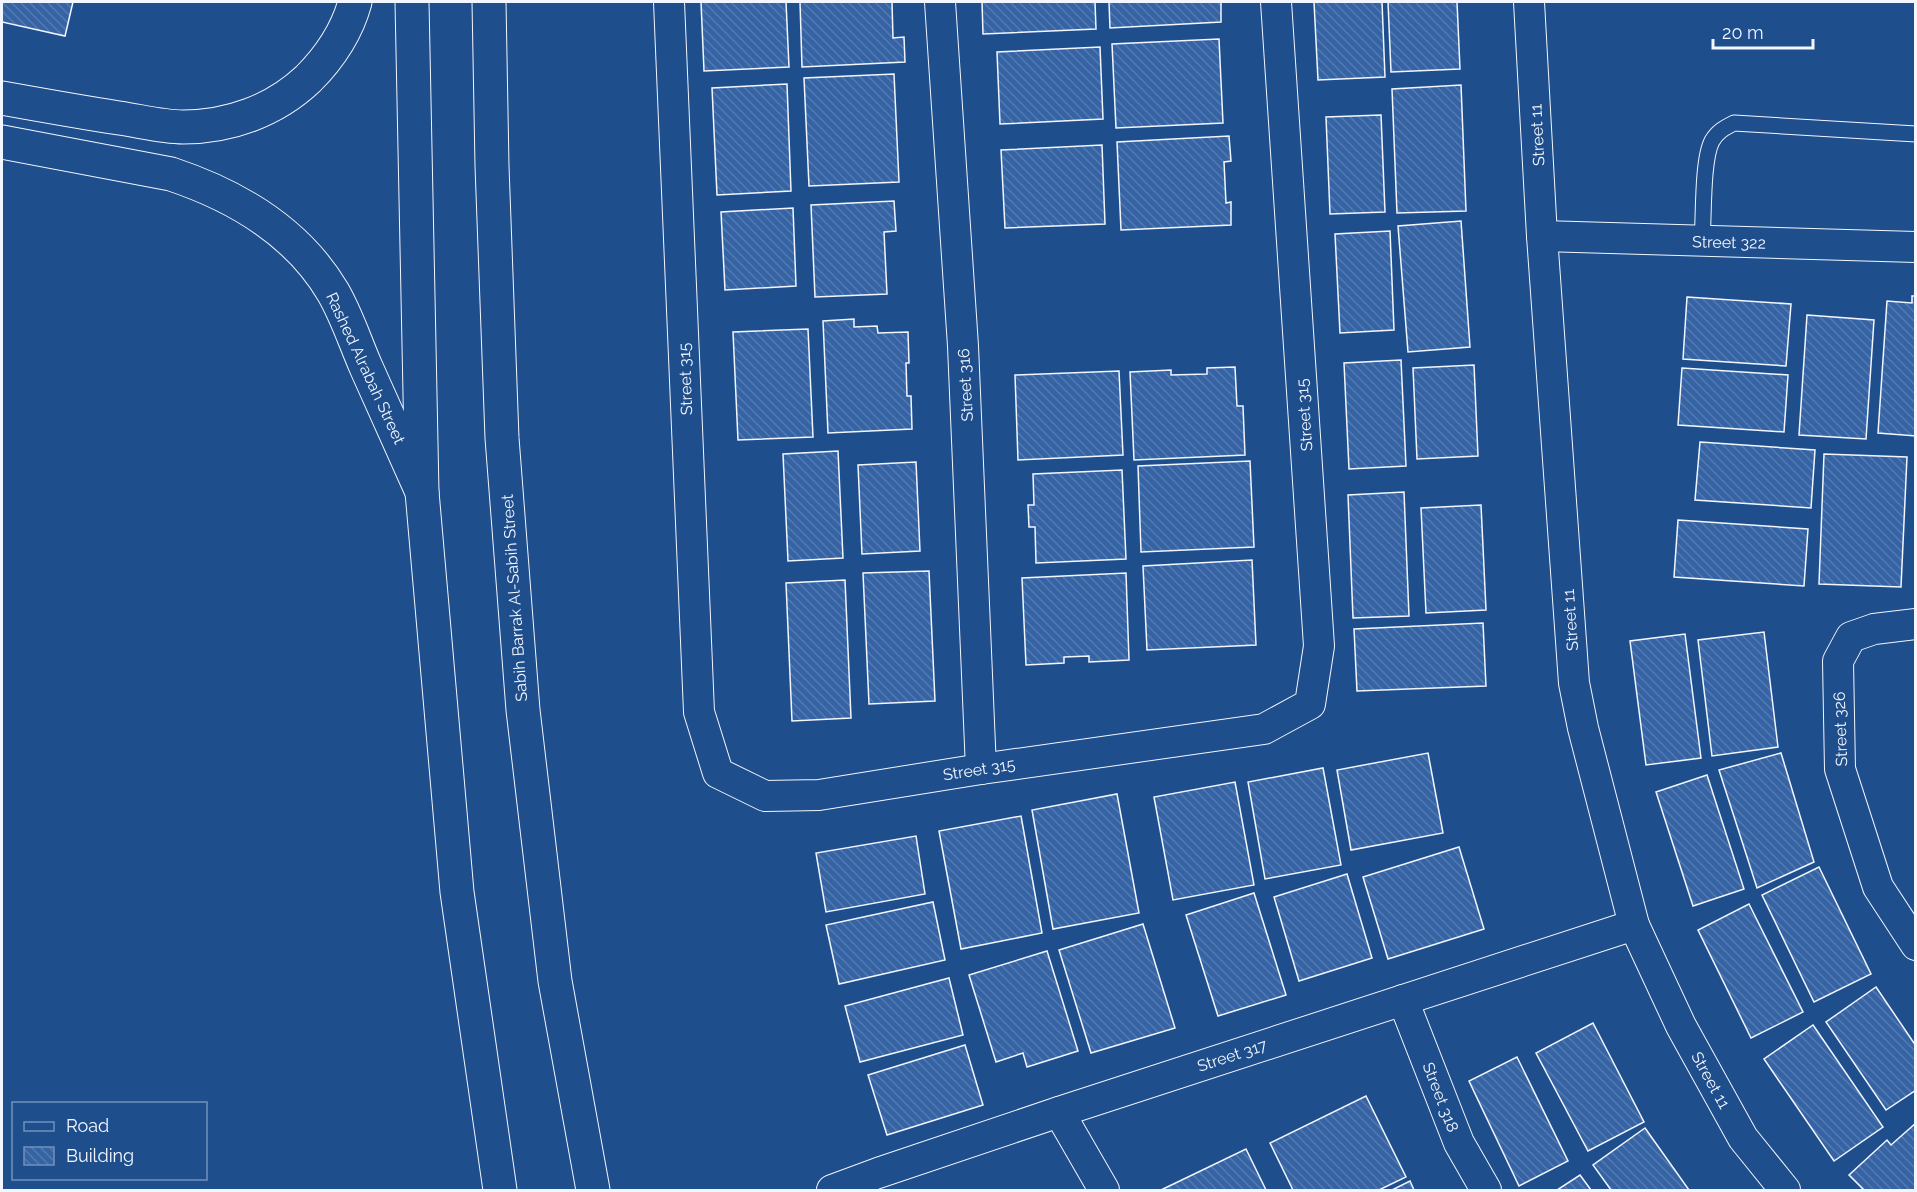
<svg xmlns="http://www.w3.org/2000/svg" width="1917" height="1192" font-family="Raleway,sans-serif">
<defs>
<pattern id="building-back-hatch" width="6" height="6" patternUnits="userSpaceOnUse" patternTransform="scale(1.5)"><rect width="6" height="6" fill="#3563a3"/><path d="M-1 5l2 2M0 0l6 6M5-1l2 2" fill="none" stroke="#537ab1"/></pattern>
</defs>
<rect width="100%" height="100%" fill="#1f4e8c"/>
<g fill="url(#building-back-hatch)" stroke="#f2f6ff" stroke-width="1.5">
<path d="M 2,2 L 73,2 L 65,36 L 2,22 Z"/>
<path d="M 701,2 L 786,2 L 789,67 L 704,71 Z"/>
<path d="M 800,2 L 892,2 L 893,38 L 904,37 L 905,62 L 802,67 Z"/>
<path d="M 982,2 L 1095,2 L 1096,29 L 983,34 Z"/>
<path d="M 1109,2 L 1221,2 L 1221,22 L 1110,28 Z"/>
<path d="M 1314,2 L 1382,2 L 1385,77 L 1318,80 Z"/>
<path d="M 1388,2 L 1457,2 L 1460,69 L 1391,72 Z"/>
<path d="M 1219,39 L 1223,123 L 1116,128 L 1112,44 Z"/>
<path d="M 1100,47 L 1103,119 L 1000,124 L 997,52 Z"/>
<path d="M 894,74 L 899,182 L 809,186 L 804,78 Z"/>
<path d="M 787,84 L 791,191 L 717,195 L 712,88 Z"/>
<path d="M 1461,85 L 1466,211 L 1397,213 L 1392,89 Z"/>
<path d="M 1381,115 L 1385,212 L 1330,214 L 1326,117 Z"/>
<path d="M 1229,136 L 1231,161 L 1224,162 L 1226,203 L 1231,202 L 1231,225 L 1121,230 L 1117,142 Z"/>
<path d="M 1102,145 L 1105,224 L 1005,228 L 1001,150 Z"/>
<path d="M 894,201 L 896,231 L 884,232 L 887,294 L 815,297 L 811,205 Z"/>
<path d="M 793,208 L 796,286 L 725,290 L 721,212 Z"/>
<path d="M 1461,221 L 1470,347 L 1408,352 L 1398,226 Z"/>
<path d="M 1390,231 L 1394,330 L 1340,333 L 1335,234 Z"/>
<path d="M 1912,296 L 1916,296 L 1916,436 L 1878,433 L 1887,301 L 1912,303 Z"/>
<path d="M 1687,297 L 1791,304 L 1786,366 L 1683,359 Z"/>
<path d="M 1807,315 L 1874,320 L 1866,439 L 1799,435 Z"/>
<path d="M 854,319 L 854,327 L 877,326 L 878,333 L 908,332 L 909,363 L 906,363 L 907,396 L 911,396 L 912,429 L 828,433 L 823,321 Z"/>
<path d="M 808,329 L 813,437 L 738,440 L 733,332 Z"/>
<path d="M 1401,360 L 1406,466 L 1349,469 L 1344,363 Z"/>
<path d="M 1474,365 L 1478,456 L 1417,459 L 1413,368 Z"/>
<path d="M 1235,367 L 1237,406 L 1243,406 L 1245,455 L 1134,460 L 1130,372 L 1171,370 L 1171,375 L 1207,374 L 1207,368 Z"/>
<path d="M 1682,368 L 1788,375 L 1784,432 L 1678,425 Z"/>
<path d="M 1119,371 L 1123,455 L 1018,460 L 1015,375 Z"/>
<path d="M 1700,442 L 1815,450 L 1811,508 L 1695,500 Z"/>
<path d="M 838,451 L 843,558 L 788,561 L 783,454 Z"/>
<path d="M 1824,454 L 1907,457 L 1901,587 L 1819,584 Z"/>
<path d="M 1250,461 L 1254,547 L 1141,552 L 1138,466 Z"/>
<path d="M 916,462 L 920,551 L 862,554 L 858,465 Z"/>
<path d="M 1122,470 L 1126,559 L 1036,563 L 1035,527 L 1029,527 L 1028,505 L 1034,505 L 1033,474 Z"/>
<path d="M 1404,492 L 1409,616 L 1353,618 L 1348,495 Z"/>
<path d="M 1481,505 L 1486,610 L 1426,613 L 1421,508 Z"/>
<path d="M 1678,520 L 1808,529 L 1804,586 L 1674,577 Z"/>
<path d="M 1252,560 L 1256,645 L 1147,650 L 1143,566 Z"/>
<path d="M 929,571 L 935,701 L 869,704 L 863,573 Z"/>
<path d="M 1126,573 L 1129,660 L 1089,662 L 1089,656 L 1064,657 L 1064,663 L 1026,665 L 1022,578 Z"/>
<path d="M 845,580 L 851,718 L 792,721 L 786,583 Z"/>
<path d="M 1483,623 L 1486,686 L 1357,691 L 1354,629 Z"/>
<path d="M 1764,632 L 1778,747 L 1712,756 L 1698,640 Z"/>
<path d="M 1685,634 L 1701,758 L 1646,765 L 1630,641 Z"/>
<path d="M 1428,753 L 1443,833 L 1351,850 L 1337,770 Z"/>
<path d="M 1781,753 L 1814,862 L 1757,888 L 1719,770 Z"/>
<path d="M 1323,768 L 1341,865 L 1265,879 L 1248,782 Z"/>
<path d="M 1707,775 L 1744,889 L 1693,906 L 1656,792 Z"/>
<path d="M 1235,782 L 1254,885 L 1173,900 L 1154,797 Z"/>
<path d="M 1117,794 L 1139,913 L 1053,929 L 1032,810 Z"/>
<path d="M 1021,816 L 1042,933 L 961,949 L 939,831 Z"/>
<path d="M 916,836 L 925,894 L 826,912 L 816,853 Z"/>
<path d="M 1459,847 L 1484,929 L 1388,959 L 1363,877 Z"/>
<path d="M 1819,867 L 1871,974 L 1814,1002 L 1762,895 Z"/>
<path d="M 1347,874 L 1372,958 L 1299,981 L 1274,897 Z"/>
<path d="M 1254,893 L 1286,995 L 1218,1016 L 1186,915 Z"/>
<path d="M 933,902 L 945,960 L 839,984 L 826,925 Z"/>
<path d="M 1749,904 L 1803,1012 L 1751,1038 L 1698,930 Z"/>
<path d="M 1143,924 L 1175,1028 L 1091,1053 L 1059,950 Z"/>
<path d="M 1047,951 L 1078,1051 L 1027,1067 L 1023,1053 L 996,1062 L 969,975 Z"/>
<path d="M 949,978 L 963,1035 L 860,1062 L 845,1006 Z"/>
<path d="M 1876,987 L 1916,1046 L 1916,1090 L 1886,1110 L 1826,1022 Z"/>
<path d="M 1593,1023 L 1644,1122 L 1588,1151 L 1536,1053 Z"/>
<path d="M 1813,1025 L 1883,1127 L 1834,1161 L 1764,1059 Z"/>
<path d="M 965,1045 L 983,1105 L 887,1135 L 868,1075 Z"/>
<path d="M 1517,1057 L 1568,1161 L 1519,1186 L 1469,1081 Z"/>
<path d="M 1366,1096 L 1406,1177 L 1379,1190 L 1293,1190 L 1270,1143 Z"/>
<path d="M 1916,1123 L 1916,1190 L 1864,1190 L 1849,1175 L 1887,1140 L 1891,1145 Z"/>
<path d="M 1645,1128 L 1689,1190 L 1611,1190 L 1593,1165 Z"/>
<path d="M 1246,1149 L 1266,1190 L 1161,1190 Z"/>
<path d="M 1580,1175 L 1591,1190 L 1557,1190 Z"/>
<path d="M 1410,1181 L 1414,1190 L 1392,1190 Z"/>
</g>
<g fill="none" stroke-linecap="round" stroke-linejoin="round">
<g stroke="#f2f6ff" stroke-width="17">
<path id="service" d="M 1702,241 C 1704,217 1702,160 1712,141 C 1717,132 1724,128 1734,123 L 1916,134"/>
</g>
<g stroke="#f2f6ff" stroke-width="32">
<g id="minor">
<path d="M 669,2 L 699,712 L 718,773 L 765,796 L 819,795 L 981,769 L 1264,729 L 1310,704 L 1319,646 L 1276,2"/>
<path d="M 940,2 L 963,346 L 981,769"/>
<path d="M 1529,2 L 1542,236 L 1574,683 L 1583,728 L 1634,925 L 1681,1026 L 1743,1138 L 1785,1190"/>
<path d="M 1542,236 L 1916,247"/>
<path d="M 1916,624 L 1874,629 L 1851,637 L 1838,661 L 1840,769 L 1878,887 L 1916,945"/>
<path d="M 1403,1000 L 1459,1143 L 1486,1190"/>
<path d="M 1059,1112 L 1104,1190"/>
<path d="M 832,1190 L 878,1173 L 1059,1112 L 1634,925"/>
</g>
</g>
<g stroke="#f2f6ff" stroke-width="35">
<g id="tertiary">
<path d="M 2,98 C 41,105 80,112 119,118 C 140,121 162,127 183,127 C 229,127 274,111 308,79 C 330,57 347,31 355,2"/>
<path d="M 2,142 L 171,174 C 237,196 297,231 333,292 C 347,316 355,342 366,367 C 385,409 404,451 422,492"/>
</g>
</g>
<g stroke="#f2f6ff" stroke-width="35">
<g id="primary">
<path d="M 412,2 L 422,492 L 457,892 L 500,1190"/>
<path d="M 489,2 L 492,166 L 502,438 L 523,710 L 555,981 L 593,1190"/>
</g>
</g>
<use href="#service" stroke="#1f4e8c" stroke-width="15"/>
<use href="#minor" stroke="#1f4e8c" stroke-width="30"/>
<use href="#tertiary" stroke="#1f4e8c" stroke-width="33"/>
<use href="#primary" stroke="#1f4e8c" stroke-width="33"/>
</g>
<g text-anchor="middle" stroke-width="4.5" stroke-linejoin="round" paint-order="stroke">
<g font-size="16" fill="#f2f6ff" stroke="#1f4e8c">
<text transform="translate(1537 135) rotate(-93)" y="6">Street 11</text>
<text transform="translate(1729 242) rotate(1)" y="6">Street 322</text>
<text transform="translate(366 368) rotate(65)" y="6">Rashed Alrabah Street</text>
<text transform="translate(685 379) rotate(-92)" y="6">Street 315</text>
<text transform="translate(965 385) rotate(-93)" y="6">Street 316</text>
<text transform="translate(1304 415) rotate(-94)" y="6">Street 315</text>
<text transform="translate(514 598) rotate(-94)" y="6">Sabih Barrak Al-Sabih Street</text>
<text transform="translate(1570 620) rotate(-94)" y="6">Street 11</text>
<text transform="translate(1840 729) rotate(-92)" y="6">Street 326</text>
<text transform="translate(979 769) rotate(-9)" y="6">Street 315</text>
<text transform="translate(1232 1055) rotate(-18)" y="6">Street 317</text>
<text transform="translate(1711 1080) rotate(61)" y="6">Street 11</text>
<text transform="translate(1441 1097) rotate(69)" y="6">Street 318</text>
</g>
</g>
<rect width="1917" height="1192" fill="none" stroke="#f2f6ff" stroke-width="6"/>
<rect x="12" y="1102" width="195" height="78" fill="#1f4e8c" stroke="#7391ba" stroke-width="1.5"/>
<rect x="24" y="1122" width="30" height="9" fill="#1f4e8c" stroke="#7391ba" stroke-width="1.5"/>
<text x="66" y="1132" font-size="18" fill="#f2f6ff">Road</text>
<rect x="24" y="1147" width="30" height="18" fill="url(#building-back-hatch)" stroke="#7391ba" stroke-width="1.5"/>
<text x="66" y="1162" font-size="18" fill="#f2f6ff">Building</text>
<path d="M1713 39v9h100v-9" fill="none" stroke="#f2f6ff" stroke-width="3"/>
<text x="1722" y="39" font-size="18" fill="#f2f6ff" stroke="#1f4e8c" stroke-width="4.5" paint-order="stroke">20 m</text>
</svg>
